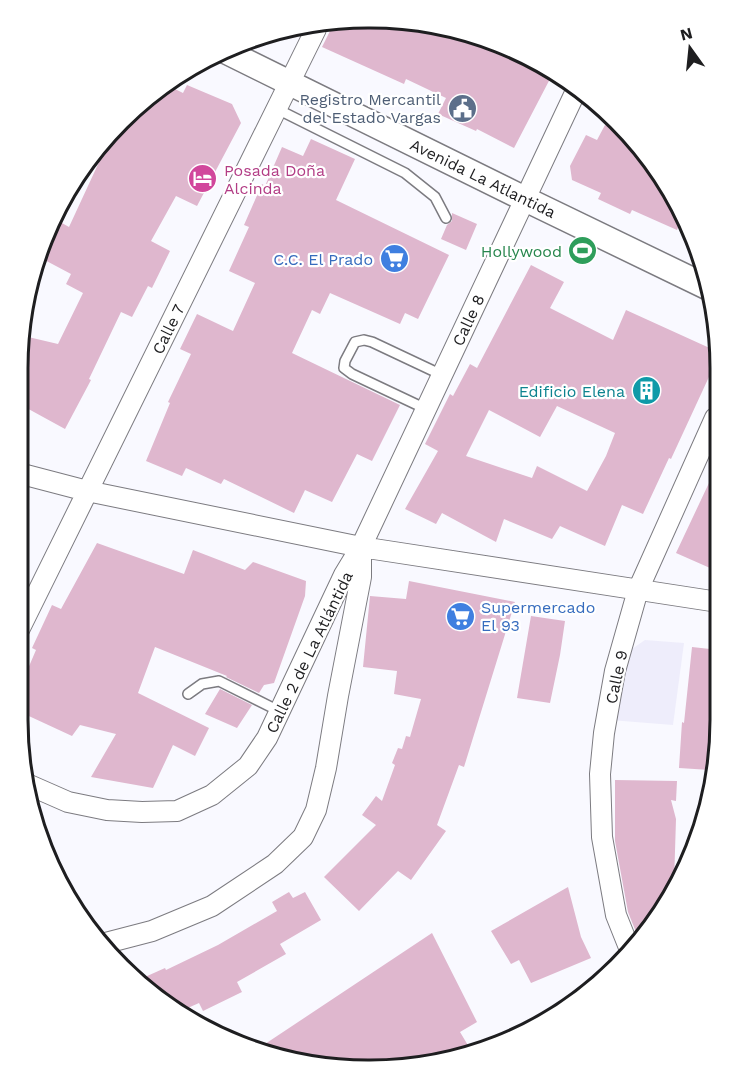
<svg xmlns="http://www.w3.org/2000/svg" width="738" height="1089" font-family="'Work Sans',sans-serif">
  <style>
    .built { fill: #eeedfb }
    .building { fill: #dfb7ce; fill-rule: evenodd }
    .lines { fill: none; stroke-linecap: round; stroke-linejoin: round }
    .service-casing { stroke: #7c7b80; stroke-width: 12 }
    .minor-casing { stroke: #7c7b80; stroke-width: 22 }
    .tertiary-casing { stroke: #7c7b80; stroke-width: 27 }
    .service { stroke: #fff; stroke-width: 9 }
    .minor { stroke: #fff; stroke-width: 20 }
    .tertiary { stroke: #fff; stroke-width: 24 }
    .labels { text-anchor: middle; stroke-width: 4.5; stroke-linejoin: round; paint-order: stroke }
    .service-label { font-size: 16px; fill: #4e5e75; stroke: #fff; text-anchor: end }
    .hotel-label { font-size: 16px; fill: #b23c85; stroke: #fff; text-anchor: start }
    .street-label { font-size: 16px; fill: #1e1e20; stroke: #fff }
    .leisure-label { font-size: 16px; fill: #27864d; stroke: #fff; text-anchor: end }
    .shop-label { font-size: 16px; fill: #366cbe; stroke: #fff; text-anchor: end }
    .culture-label { font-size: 16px; fill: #0d838f; stroke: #fff; text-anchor: end }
    .rim { fill: none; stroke: #1e1e20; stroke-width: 3 }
  </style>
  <rect width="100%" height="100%" fill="#f9f9ff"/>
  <!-- built -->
  <path class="built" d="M645,640L684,643L673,725L610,720L619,662L632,649Z"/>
  <!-- building -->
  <path class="building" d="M369,18L504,45L551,77L514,148L477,129L476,131L438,114L446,98L406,79L404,84L322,47L333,25Z
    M187,85L232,104L241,123L197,206L176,196L151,241L170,251L152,288L148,286L132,317L121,312L89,379L91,380L65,429L23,406L24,336L58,344L83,293L66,284L71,274L39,257L53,218L69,227L100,160L95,157L121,121L171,87L183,93Z
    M605,125L628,136L684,213L677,230L632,210L630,214L598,199L601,193L572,180L570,166L586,135L597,140Z
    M311,139L355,159L336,200L449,255L418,319L405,313L400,324L330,293L320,314L312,310L292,353L400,405L372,461L357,454L332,502L305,490L294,513L224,479L221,484L186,468L182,476L146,461L170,403L168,402L191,354L180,349L197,314L233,331L255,283L229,271L249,227L244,225L262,184L265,186L282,147L303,156Z
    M452,213L477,224L466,250L441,239L447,225L452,221Z
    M531,265L564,282L550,308L613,340L626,310L714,350V366L671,459L669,458L643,514L622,505L605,546L560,526L552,539L504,519L496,542L442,513L436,524L405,509L438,451L425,444L450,394L453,396L470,364L477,368ZM557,406L615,433L606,456L587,491L537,466L532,478L466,456L489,410L540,437Z
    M716,468L717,552L710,568L676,553Z
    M97,543L184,574L193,550L245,570L253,562L306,581L305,596L274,683L264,685L259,693L226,677L227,676L155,647L138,693L209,728L195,756L173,745L153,788L91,777L116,734L80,725L72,736L18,711V692L36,650L32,648L52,605L61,609Z
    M409,581L515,602L464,767L459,765L437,825L446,831L411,880L398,871L359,911L324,877L376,825L362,815L376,796L382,801L395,765L392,763L398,748L402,749L406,736L410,737L421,699L394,694L397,671L363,667L370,596L406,599Z
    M531,616L565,621L560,655L550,703L517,698Z
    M692,647L719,650L713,725H719L710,770L679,768L682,722L684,723Z
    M220,689L252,705L237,728L205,714Z
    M615,780L677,781L676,801L671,800L676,819L674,883L638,937L628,912L615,841Z
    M568,887L581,937L591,958L531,983L519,960L511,964L491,931Z
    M289,892L293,898L305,892L321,920L280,944L286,954L237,982L242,992L203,1011L199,1003L181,1011L136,981L165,968L166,970L218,945L277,911L272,902Z
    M432,933L477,1022L460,1032L472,1052L437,1064L324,1068L256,1050Z"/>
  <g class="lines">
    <defs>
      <path id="service" d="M277,109L405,173L435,197L446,218
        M426,409L352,374L344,368L345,361L355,342L364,340L372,342L442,375
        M188,694L202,684L219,681L281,712"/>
      <path id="minor" d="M22,474L87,491L361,547L718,602
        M19,630L316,29
        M27,784L68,802L107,810L142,812L177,811L212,795L248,766L267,738L344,575L361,547L575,93
        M102,944L152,931L212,906L275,864L303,837L316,810L326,768L338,696L361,577V547
        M630,950L616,915L602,837L600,774L604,733L615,671L638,590L715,418"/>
      <path id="tertiary" d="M225,51L525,199L709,288"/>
    </defs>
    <!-- service casing -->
    <use href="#service" class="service-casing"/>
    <!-- minor casing -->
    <use href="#minor" class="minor-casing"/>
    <!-- tertiary casing -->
    <use href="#tertiary" class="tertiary-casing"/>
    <!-- service -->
    <use href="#service" class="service"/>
    <!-- minor -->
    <use href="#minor" class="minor"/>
    <!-- tertiary -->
    <use href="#tertiary" class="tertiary"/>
  </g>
  <!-- icons -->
  <defs>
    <symbol id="civic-disc" viewBox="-11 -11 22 22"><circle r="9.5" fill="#5c6f8a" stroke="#fff"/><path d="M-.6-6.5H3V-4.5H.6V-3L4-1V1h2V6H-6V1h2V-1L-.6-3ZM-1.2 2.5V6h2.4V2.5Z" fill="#fff"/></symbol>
    <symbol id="hotel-disc" viewBox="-11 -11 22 22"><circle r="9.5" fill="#d1479c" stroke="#fff"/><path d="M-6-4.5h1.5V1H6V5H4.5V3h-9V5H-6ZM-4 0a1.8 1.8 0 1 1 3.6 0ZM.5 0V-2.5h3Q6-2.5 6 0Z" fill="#fff"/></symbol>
    <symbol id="stadium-disc" viewBox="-11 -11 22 22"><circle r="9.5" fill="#2e9e5b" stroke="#fff"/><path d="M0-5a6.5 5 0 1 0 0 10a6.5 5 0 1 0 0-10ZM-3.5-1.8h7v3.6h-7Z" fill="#fff"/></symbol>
    <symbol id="supermarket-disc" viewBox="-11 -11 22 22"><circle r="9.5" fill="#3f7fe0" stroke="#fff"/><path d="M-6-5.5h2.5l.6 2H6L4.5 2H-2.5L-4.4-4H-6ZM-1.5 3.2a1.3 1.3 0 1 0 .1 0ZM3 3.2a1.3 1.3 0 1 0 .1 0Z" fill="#fff"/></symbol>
    <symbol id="building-disc" viewBox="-11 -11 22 22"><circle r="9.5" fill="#0f9aa8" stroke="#fff"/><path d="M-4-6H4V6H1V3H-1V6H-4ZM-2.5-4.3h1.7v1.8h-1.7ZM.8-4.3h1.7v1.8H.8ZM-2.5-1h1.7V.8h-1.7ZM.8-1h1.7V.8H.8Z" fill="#fff"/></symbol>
  </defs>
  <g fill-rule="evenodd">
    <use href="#civic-disc" x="446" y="92" width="33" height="33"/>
    <use href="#hotel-disc" x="186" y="162" width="33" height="33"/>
    <use href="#stadium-disc" x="566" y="234" width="33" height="33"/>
    <use href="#supermarket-disc" x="378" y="242" width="33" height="33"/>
    <use href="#building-disc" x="630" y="374" width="33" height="33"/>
    <use href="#supermarket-disc" x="444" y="600" width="33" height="33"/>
  </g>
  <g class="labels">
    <!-- service labels -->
    <g class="service-label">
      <text x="441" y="105">Registro Mercantil<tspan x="441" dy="18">del Estado Vargas</tspan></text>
    </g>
    <!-- hotel labels -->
    <g class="hotel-label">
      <text x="224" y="176">Posada Doña<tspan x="224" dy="18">Alcinda</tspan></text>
    </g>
    <!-- street labels -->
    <g class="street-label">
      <text transform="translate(483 178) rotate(26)" y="6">Avenida La Atlantida</text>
      <text transform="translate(468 320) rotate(-65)" y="6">Calle 8</text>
      <text transform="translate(168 329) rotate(-64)" y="6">Calle 7</text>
      <text transform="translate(309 652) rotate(-64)" y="6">Calle 2 de La Atlántida</text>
      <text transform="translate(616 677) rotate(-78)" y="6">Calle 9</text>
    </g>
    <!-- leisure labels -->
    <g class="leisure-label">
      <text x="562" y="257">Hollywood</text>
    </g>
    <!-- shop labels -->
    <g class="shop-label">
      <text x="373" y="265">C.C. El Prado</text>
      <text x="481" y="613" text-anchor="start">Supermercado<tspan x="481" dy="18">El 93</tspan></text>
    </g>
    <!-- culture labels -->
    <g class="culture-label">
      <text x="625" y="397">Edificio Elena</text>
    </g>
  </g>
  <!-- crop -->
  <path d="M0 0H738V1089H0ZM368 28H370A340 340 0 0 1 710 368V720A340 340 0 0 1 370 1060H368A340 340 0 0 1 28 720V368A340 340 0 0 1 368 28Z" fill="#fff" fill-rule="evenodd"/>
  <path class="rim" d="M368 28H370A340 340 0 0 1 710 368V720A340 340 0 0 1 370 1060H368A340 340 0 0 1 28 720V368A340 340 0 0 1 368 28Z"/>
  <!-- north arrow -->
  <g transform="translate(690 48) rotate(345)" stroke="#ffffff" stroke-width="4.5" paint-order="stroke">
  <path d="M0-4.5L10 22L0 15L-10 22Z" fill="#1e1e20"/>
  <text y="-9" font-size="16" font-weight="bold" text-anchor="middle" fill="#1e1e20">N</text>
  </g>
</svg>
